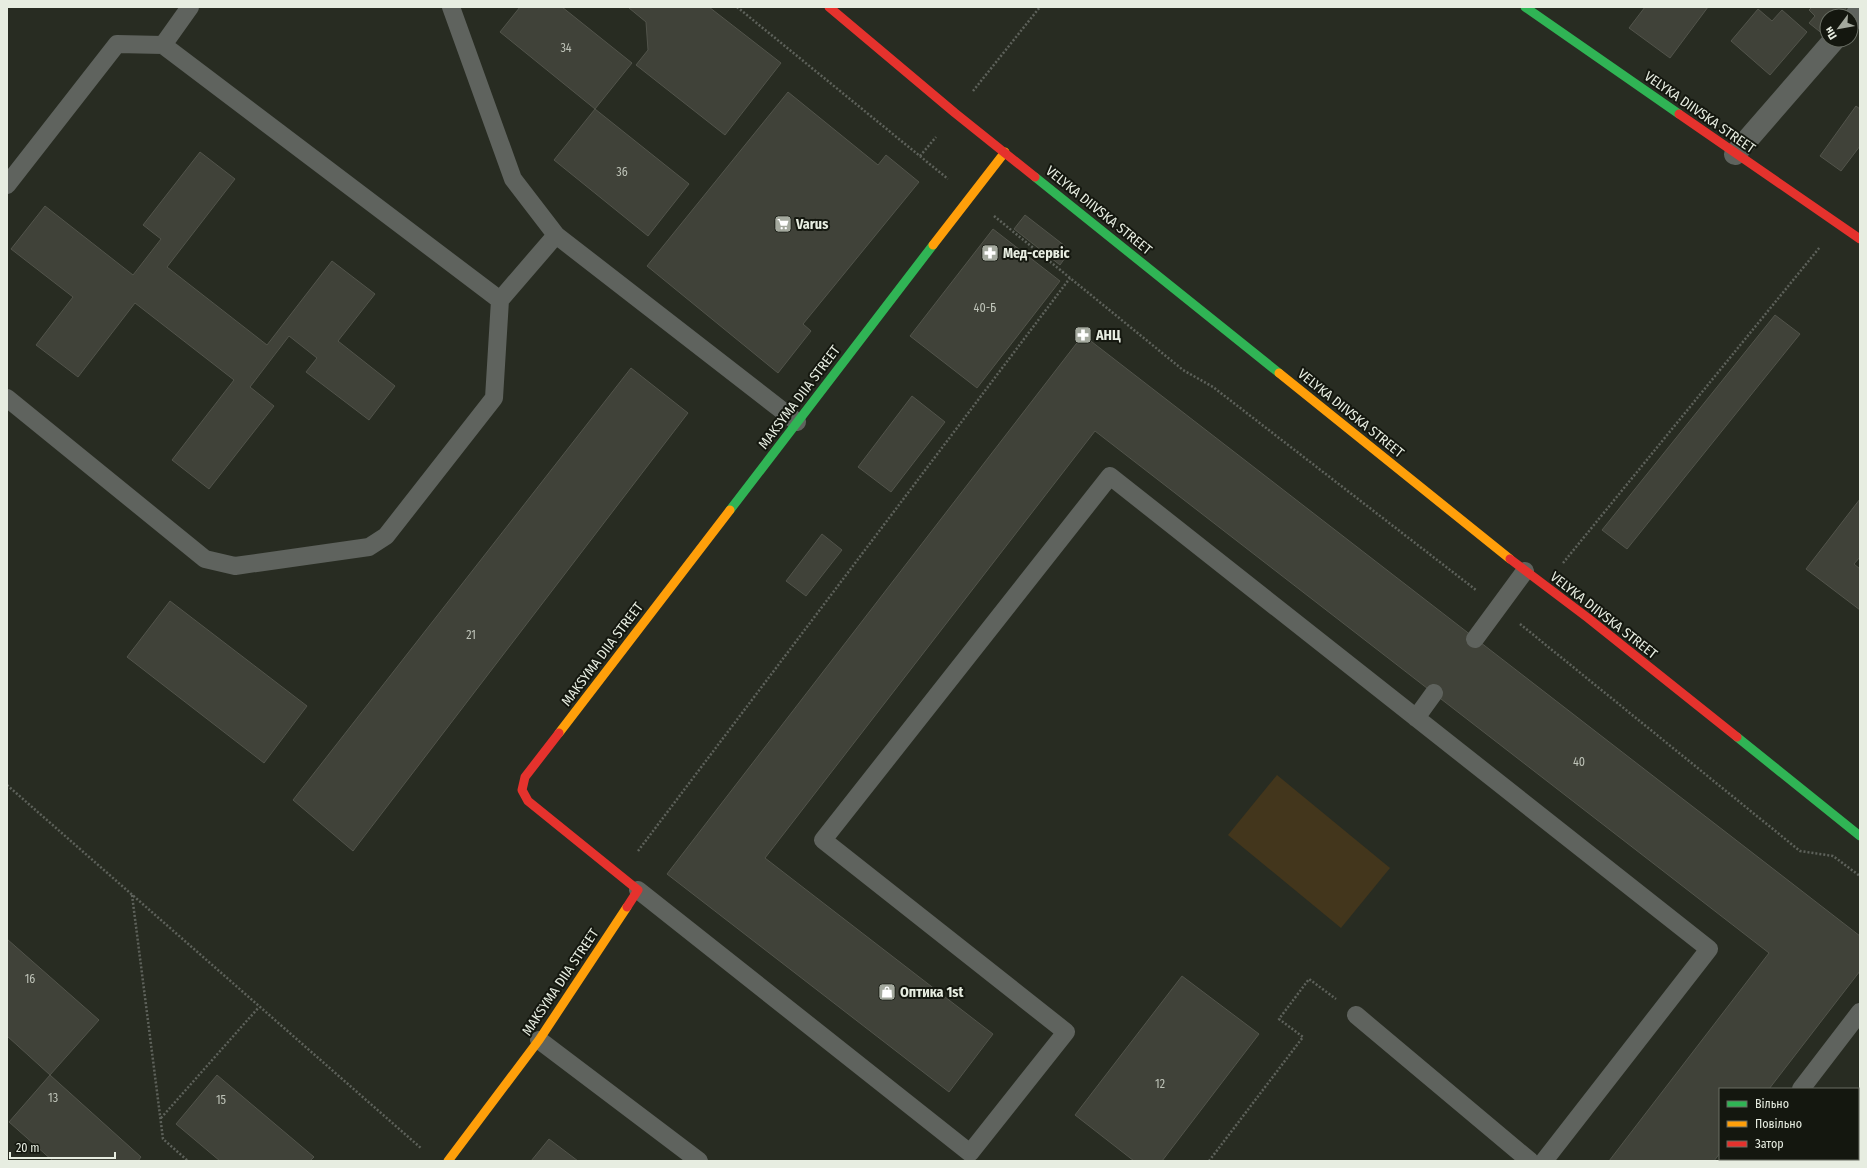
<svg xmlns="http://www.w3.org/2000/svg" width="1867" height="1168" font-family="'Fira Sans Condensed',sans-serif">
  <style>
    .pitch { fill: #43361c }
    .building { fill: #404239; stroke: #52544b }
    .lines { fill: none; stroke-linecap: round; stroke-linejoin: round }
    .path { stroke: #5e625b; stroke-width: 2.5; stroke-dasharray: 2 2; stroke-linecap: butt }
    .lane { stroke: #5f635e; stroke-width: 18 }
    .street { stroke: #5f635e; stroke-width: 22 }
    .fast { stroke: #30b455; stroke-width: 9 }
    .slow { stroke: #ff9f0a; stroke-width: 9 }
    .jam { stroke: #e5322d; stroke-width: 9 }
    .labels { text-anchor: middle; stroke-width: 4; stroke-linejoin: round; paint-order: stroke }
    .number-label { font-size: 12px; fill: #bdc2b7 }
    .street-label { font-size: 14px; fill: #e7ede1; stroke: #14170f }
    .poi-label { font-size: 14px; font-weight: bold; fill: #e7ede1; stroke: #14170f; text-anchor: start }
  </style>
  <rect width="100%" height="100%" fill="#282c22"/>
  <!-- pitch -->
  <path class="pitch" d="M1277,775L1390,868L1341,928L1228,835Z"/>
  <!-- building -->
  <path class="building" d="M520,7H562L632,63L595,109L500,32Z
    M630,7H709L781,63L725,135L636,65L648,50L646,22L629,8Z
    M1645,7H1708L1670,58L1629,28Z
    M1812,7H1847L1840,16H1827V31L1824,35L1809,23L1815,16L1809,10Z
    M1758,9L1772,21L1782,10L1807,32L1770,75L1731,41Z
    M788,92L878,165L886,155L919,182L803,324L811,331L778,373L647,266Z
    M1856,106L1860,109V146L1841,171L1820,156Z
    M595,109L689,184L648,236L554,160Z
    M200,152L235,179L167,267L267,345L332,261L375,294L338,341L395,386L369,420L306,372L317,358L289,336L250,387L274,406L209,489L172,460L234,380L135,303L78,377L36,345L73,297L11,249L45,206L133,275L161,239L143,225Z
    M1025,215L1065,246L1059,254L1065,258L1060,265L1014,229Z
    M993,229L1060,281L977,388L910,336Z
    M1775,315L1800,334L1627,549L1602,530Z
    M1083,335L1860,936V971L1769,1089H1720V1153L1714,1161H1609L1769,953L1095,431L765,858L993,1034L949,1092L667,874Z
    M631,368L688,413L353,851L293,800Z
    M912,396L945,422L891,492L858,467Z
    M1860,499V557L1854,564L1860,569V610L1806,569Z
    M822,534L842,550L806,596L786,581Z
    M170,601L307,706L264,763L127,657Z
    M7,939L99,1020L50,1075L7,1036Z
    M1182,976L1259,1034L1162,1161H1134L1075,1115Z
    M50,1075L141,1157L138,1161H53L9,1122Z
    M217,1075L314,1157L310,1161H220L176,1124Z
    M549,1139L578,1161H531Z"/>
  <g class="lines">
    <!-- path -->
    <path class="path" d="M737,7L948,179
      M973,91L1040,7
      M920,156L936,137
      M994,216L1183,370L1213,387L1476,590
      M1563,563L1820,247
      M1520,624L1800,851L1833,856L1860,876
      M7,785L422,1149
      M638,851L1070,278
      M132,895L163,1139L188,1161
      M161,1118L259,1007
      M1209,1161L1303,1037L1279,1019L1309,979L1336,999"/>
    <!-- lane -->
    <path class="lane" d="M451,7L513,179L556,235L797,422
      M163,45L190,7
      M7,185L117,44L163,45L500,300L494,398L386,536L369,547L235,566L205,559L7,398
      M500,300L556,235
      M1475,639L1525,571
      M1416,718L1434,693
      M638,890L970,1153L1066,1032L823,840L1110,476L1709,949L1544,1161
      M1356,1015L1530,1161
      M539,1040L699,1161
      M1801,1089L1860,1012
      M1746,1161L1747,1159"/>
    <!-- street -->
    <path class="street" d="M1851,21L1860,11
      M1735,154L1834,40"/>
    <!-- fast -->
    <path class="fast" d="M1525,7L1679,114
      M1035,177L1279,373
      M730,510L933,245
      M1737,737L1860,836"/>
    <!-- slow -->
    <path class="slow" d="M933,245L1005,152
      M1279,373L1510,559
      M559,733L730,510
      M448,1161L539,1040L627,907"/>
    <!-- jam -->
    <path class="jam" d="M829,7L955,113L1035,177
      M1679,114L1860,239
      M1510,559L1588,618L1737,737
      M559,733L525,777L522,790L528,801L638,890L627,907"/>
  </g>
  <!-- icons -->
  <defs>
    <symbol id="supermarket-square" viewBox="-11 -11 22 22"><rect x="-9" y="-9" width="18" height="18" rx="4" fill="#a4a99e" stroke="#14170f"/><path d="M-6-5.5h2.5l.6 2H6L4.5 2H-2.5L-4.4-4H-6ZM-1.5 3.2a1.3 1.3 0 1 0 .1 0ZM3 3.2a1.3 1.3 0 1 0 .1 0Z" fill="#fff"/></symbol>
    <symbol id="pharmacy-square" viewBox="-11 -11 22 22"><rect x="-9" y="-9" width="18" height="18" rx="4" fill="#a4a99e" stroke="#14170f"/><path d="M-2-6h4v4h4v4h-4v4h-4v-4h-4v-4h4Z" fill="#fff"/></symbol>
    <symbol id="shop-square" viewBox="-11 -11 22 22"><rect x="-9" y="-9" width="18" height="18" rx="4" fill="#a4a99e" stroke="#14170f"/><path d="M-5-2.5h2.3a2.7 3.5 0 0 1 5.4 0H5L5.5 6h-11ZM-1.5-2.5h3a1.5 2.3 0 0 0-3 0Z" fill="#fff"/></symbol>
  </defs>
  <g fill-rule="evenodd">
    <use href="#supermarket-square" x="773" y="214" width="20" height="20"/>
    <use href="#pharmacy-square" x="980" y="243" width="20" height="20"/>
    <use href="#pharmacy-square" x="1073" y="325" width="20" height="20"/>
    <use href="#shop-square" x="877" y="982" width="20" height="20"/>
  </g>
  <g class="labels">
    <!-- number labels -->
    <g class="number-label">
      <text x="566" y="52">34</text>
      <text x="622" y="176">36</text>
      <text x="985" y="312">40-Б</text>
      <text x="471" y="639">21</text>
      <text x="1579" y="766">40</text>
      <text x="30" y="983">16</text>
      <text x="1160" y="1088">12</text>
      <text x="53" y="1102">13</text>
      <text x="221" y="1104">15</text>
    </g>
    <!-- street labels -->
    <g class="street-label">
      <text transform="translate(1700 112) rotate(35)" y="5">VELYKA DIIVSKA STREET</text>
      <text transform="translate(1099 210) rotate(39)" y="5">VELYKA DIIVSKA STREET</text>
      <text transform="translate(799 397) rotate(-53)" y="5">MAKSYMA DIIA STREET</text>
      <text transform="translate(1351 413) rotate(39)" y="5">VELYKA DIIVSKA STREET</text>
      <text transform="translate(1604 615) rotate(38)" y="5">VELYKA DIIVSKA STREET</text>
      <text transform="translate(602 654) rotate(-53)" y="5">MAKSYMA DIIA STREET</text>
      <text transform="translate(560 982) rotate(-56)" y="5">MAKSYMA DIIA STREET</text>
    </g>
    <!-- poi labels -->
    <g class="poi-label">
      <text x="796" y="229">Varus</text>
      <text x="1003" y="258">Мед-сервіс</text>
      <text x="1096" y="340">АНЦ</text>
      <text x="900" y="997">Оптика 1st</text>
    </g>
  </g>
  <!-- border -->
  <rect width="1867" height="1168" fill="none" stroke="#e7ede1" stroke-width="16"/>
  <!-- legend -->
  <rect x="1719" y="1088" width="140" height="72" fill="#14170f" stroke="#686d63"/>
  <rect x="1727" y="1101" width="20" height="6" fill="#30b455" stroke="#686d63"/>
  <text x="1755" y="1108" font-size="12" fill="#e7ede1">Вільно</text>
  <rect x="1727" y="1121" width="20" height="6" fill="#ff9f0a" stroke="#686d63"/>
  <text x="1755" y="1128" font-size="12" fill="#e7ede1">Повільно</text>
  <rect x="1727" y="1141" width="20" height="6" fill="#e5322d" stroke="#686d63"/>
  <text x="1755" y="1148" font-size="12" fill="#e7ede1">Затор</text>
  <!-- north arrow -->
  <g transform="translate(1839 28) rotate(238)"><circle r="19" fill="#14170f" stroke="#686d63"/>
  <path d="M0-3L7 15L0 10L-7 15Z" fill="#a4a99e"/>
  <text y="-6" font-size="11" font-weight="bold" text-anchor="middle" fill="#e7ede1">Пн</text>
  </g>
  <!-- scale -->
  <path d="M10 1152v6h105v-6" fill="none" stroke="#e7ede1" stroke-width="2"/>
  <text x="16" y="1152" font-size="12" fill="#e7ede1" stroke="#14170f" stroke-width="3" paint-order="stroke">20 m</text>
</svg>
